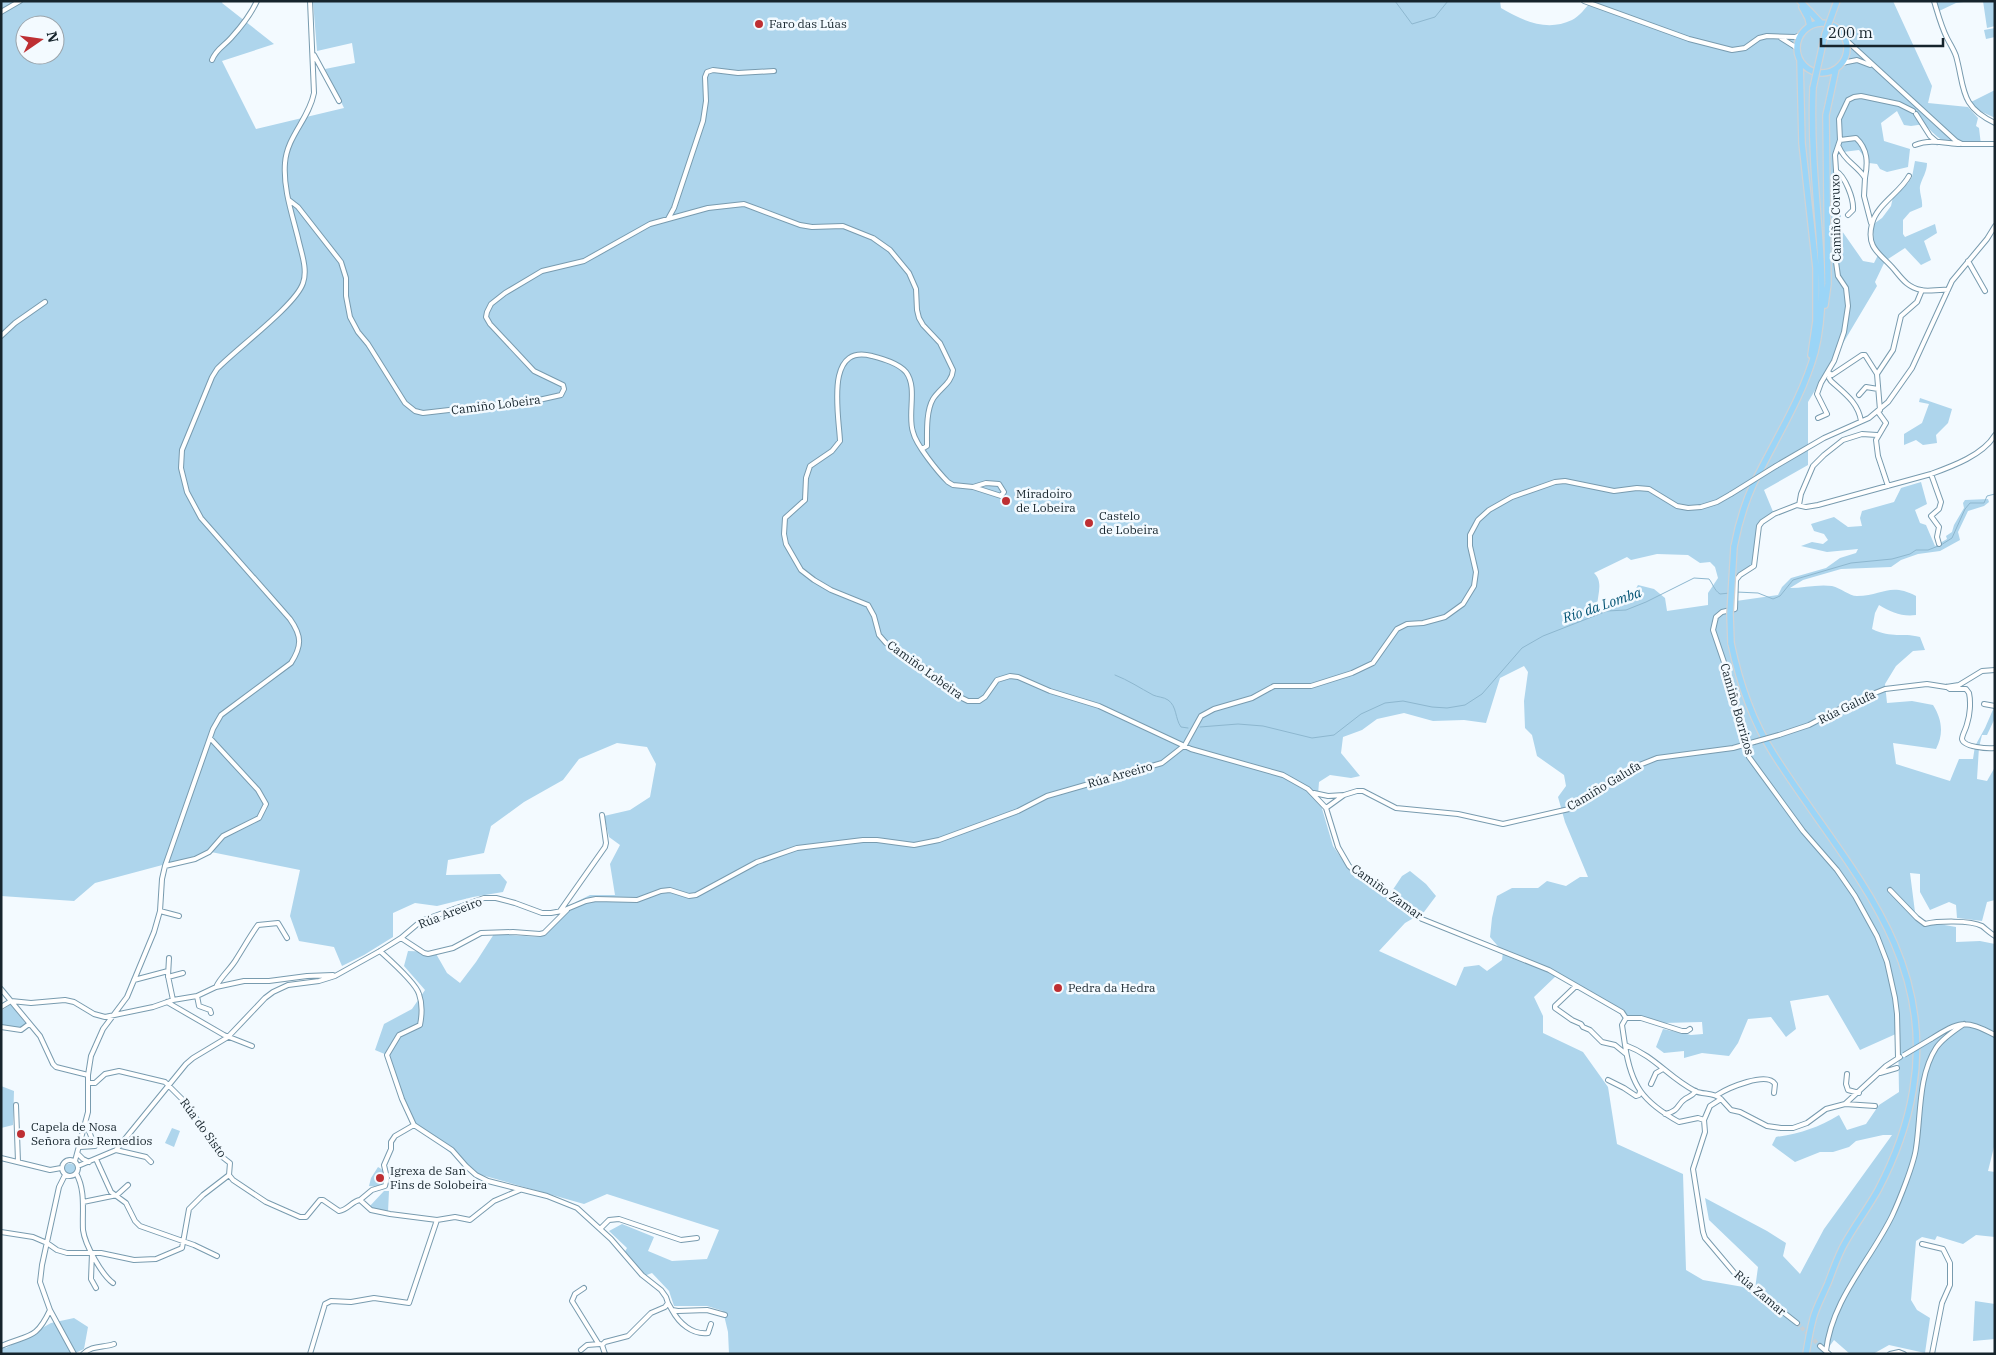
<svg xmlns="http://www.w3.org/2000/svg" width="1996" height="1355" font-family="'IBM Plex Serif',serif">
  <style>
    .green { fill: #aed5ec; fill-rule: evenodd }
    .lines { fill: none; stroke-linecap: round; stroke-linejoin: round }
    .stream { stroke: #8db7cf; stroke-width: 1 }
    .minor-tunnel { stroke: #c7cfd5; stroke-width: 4; stroke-dasharray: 4 2; stroke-linecap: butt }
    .minor-casing { stroke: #789baf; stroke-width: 6 }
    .highway-casing { stroke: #d0d3d5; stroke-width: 8 }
    .minor { stroke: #fff; stroke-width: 4 }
    .highway { stroke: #9bd5f7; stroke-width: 5.5 }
    .minor-bridge-casing { stroke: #789baf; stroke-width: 6; stroke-linecap: butt }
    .highway-bridge-casing { stroke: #d0d3d5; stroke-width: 8; stroke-linecap: butt }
    .minor-bridge { stroke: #fff; stroke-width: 4 }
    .highway-bridge { stroke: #9bd5f7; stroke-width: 5.5 }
    .poi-dot { fill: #be2f33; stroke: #f3faff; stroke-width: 2 }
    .labels { text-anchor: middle; stroke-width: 5; stroke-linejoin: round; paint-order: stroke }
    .poi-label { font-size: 12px; fill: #16242c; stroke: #f3faff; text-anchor: start }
    .street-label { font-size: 12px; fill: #16242c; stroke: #f3faff }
    .water-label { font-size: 14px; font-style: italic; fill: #025374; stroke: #f3faff }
  </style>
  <rect width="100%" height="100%" fill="#f3faff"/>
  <!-- green -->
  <path class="green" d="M1,1H223L222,3L274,44L222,61L256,129L344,108L325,69L355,63L352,43L317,51L313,1H1500L1501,8C1523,21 1547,32 1572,20C1579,17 1586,7 1592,1H1893L1932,86L1928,103L1968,107L1978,118L1976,126L1979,128L1981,145C1953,146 1944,147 1925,124L1911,126L1904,125L1897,111L1881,123L1884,141L1910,149L1908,167L1887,172L1880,169L1877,164L1869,163L1859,150L1843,152L1836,156L1842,231L1863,261L1874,263L1878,255L1874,242L1873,229L1875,223L1882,218L1891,206L1893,197L1908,183L1912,177L1915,161L1927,163C1927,172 1922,178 1920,186C1919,193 1923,200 1922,207L1910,212L1903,220V234L1905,237L1935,224L1937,233L1924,241L1931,260L1921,265L1905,248L1885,261L1875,282L1877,286L1808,402V465L1764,490L1774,514L1759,526L1754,566C1734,578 1737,578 1736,601L1778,595L1782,587L1791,578L1826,568L1840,558L1856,553L1858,549L1827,552L1801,546L1812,542L1823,544L1828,540L1824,534L1814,531L1811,524L1834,517L1848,527L1862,526L1860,518L1862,511L1894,502L1901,488L1921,482L1927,504L1915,510L1920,523L1926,525L1935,546L1947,539L1946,536L1952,532L1954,525L1964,508L1963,503L1965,500L1988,499L1989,502L1984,506L1968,511L1958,532L1960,540L1940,551L1918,554L1901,560L1891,567L1841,569L1803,580L1790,588C1803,588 1818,584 1832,586C1841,588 1849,596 1857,596C1883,596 1889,582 1916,596V615C1902,617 1891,612 1879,605L1875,613L1872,629C1893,639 1901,632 1920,637L1925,650L1913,651L1896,666L1885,684L1887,703L1912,701L1933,705C1942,719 1944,734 1936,749L1893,743L1896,764L1950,781L1959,759H1973L1975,746L1985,728L1995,705V718L1987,735H1982L1979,747L1977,779L1987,781L1995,767V900L1987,902L1982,921L1957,918L1956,905L1949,902L1930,910L1920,892V874L1910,873L1916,920L1956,927V942L1980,941L1995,944V1143L1988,1171L1995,1172V1237L1976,1235L1963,1244L1937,1236L1935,1240L1922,1237L1916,1241L1911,1300L1917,1310L1930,1318L1925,1353L1889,1345L1873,1354H1850L1834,1340L1824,1354H729L728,1332L723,1311L707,1306H674L669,1291L652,1273L644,1276L623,1255L627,1248L609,1231L622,1224L654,1237L648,1251L672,1261L707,1259L719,1230L607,1194L584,1204L478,1174L414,1125L387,1055L375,1050L384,1024L412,1009L425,990L404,966L408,951L435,952L447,973L460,983L476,962L494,934L540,937L576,902L590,895H615L610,864L620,845L609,837L604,816L630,810L650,797L656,764L647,747L617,743L579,759L563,780L524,802L491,826L484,853L448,860L446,875L500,874L507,882L503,892L473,897L437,906L415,903L393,913V937L364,955L342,966L334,947L299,941L290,916L300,870L211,852L95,883L74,901L1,896ZM25,25H55V55H25ZM1657,554L1688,555L1700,563L1710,562L1715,567L1718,578L1708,593V605L1667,611L1665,598L1654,589L1638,585L1630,599L1597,608C1597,596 1604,582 1594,573L1627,557L1631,560ZM1524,666L1528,672L1524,701L1525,728L1532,735L1537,756L1564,775L1566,786L1558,797L1565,822L1588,877H1580L1566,886L1547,881L1538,888H1512L1497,896L1492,918L1490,937L1503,952L1502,960L1487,971L1479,965L1464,967L1456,986L1379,951L1405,923L1424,912L1436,896L1426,884L1410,871L1402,876L1392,891L1355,878L1333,846L1318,795L1319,782L1330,775L1351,778L1360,776L1341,753L1343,737L1362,730L1377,719L1404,713L1433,721L1464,720L1486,723L1500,678ZM1557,975L1591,994L1626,1018L1637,1015L1663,1023L1702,1022L1703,1034L1691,1035L1663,1029L1656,1047L1664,1053L1684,1051V1058L1702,1053L1729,1056L1738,1043L1748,1019L1771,1017L1786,1037L1796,1029L1790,1001L1828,995L1860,1050L1898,1033L1899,1092L1879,1105L1866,1124L1847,1130L1839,1115C1817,1128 1802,1133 1776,1137L1772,1145L1795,1162L1820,1152H1833L1849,1147L1856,1141L1883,1135H1892L1824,1229L1800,1274L1783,1256L1786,1243L1767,1231L1705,1198L1709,1220L1758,1267L1755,1289L1703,1280L1686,1270L1683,1174L1617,1144L1608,1087L1583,1052L1543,1033V1016L1534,997Z
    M1934,1H1971L1956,3L1937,12Z
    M1983,1H1995V26L1987,28Z
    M1995,28V37L1986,39L1984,30Z
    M1995,90V118L1978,110L1971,102Z
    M1920,398L1952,409L1948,423L1936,435L1937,443L1923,445L1916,440L1904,445V434L1922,423L1929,404L1919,402Z
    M11,1004L26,1024L20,1028L1,1026V1011Z
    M1,1086L14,1091L13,1125L1,1128Z
    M172,1128L180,1131L174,1147L165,1143Z
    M64.5 1169a5.5 5.5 0 1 1 11 0a5.5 5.5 0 1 1-11 0Z
    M378,1167C385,1170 386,1177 384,1184L378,1187L369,1186L371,1178Z
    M384,1191H389L388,1212L369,1207Z
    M1975,1301L1995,1304V1339L1973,1341Z
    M74,1318L88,1327L84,1349L73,1354H1V1345L6,1348L51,1323Z"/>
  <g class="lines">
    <!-- stream -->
    <path class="stream" d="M1395,1L1412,24L1435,17L1448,1
      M1736,592L1758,593L1773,599L1780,596L1793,580L1851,563L1892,559L1910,554L1916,550H1928L1941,545L1952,538L1965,509L1970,503H1984L1987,496L1995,494
      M1115,675C1128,680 1140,688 1153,695C1157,697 1164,697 1168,700C1177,706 1175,719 1181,727L1188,728
      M1200,727L1238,724L1263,726L1312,738L1334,735L1361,714L1385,703L1403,701L1432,707L1447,708L1465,705L1482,694L1522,648L1543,636L1607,611L1626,610L1646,602L1694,578L1709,579C1713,584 1714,590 1720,594L1730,593"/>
    <!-- minor-tunnel -->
    <path class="minor-tunnel" d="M1797,1323L1820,1346"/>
    <defs>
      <path id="minor" d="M1584,1L1689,39L1732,50L1745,48L1759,38L1767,36L1795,37L1801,35
        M1934,1C1938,14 1941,26 1947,38C1950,44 1954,50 1956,56C1965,88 1959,106 1995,123
        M1,12L20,1
        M1781,38L1797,48
        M1846,40L1956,141L1962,144H1995
        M314,55L339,101
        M212,60C216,49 224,46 231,38C240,28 251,14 257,1
        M1842,63L1857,60L1870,65
        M1916,114L1930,136L1937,142
        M1840,140L1856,138C1868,149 1868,163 1865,178
        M1915,145C1930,139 1944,143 1960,144
        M1839,147C1845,162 1857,165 1865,178L1864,196L1871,223
        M1836,171C1845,176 1854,199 1853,210L1848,215
        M1909,176C1901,192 1876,205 1872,224C1866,247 1879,253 1892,267C1901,277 1906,287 1921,290C1929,292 1939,289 1948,290
        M289,200L298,207L341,262L346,278V296L350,317L358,332L368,344L405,403L415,411L423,413L510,403L530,402L561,395L564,389L563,385L534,371L490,324L486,317L487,312L491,304L505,293L542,271L584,261L650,224L708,208L744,204L800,225L812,227L843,226L873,238L890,250L909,273L916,289L917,310L919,318L923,325L940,343L953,370C952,383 940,388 933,399C926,411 927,432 927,446L922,449
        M668,219L674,208L703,121L706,101L705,77L707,72L713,70L738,73L774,71
        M1968,261L1985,291
        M1,336L15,323L45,302
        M1828,372L1832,375L1862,355H1865L1877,374L1880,410
        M1877,374L1893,350L1901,316L1917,302L1922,290
        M1830,375L1829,378L1831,381C1844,393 1858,402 1861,421
        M1859,395L1866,387L1878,389
        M1878,412L1886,423L1876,440L1878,456L1888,486
        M1818,418L1827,414L1817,394L1821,383L1834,361L1844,332L1848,306L1846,288L1838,276L1835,255L1838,200L1835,155L1840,140L1839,119L1848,100L1854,97L1861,96L1899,104L1913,111
        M1776,466L1824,438L1869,418L1888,402L1912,368L1952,281L1987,239L1995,226
        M1931,474L1941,502L1939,509L1931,516L1939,527L1937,537L1939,544
        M973,487L986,483L999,484L1004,492L1001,496L973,487L953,485L948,482C938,472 916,445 913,432C907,414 918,388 906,372C898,363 883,359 872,356C824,343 839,416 840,441L832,451L810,466L806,478L805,500L785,518L784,534L786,544L801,570L814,580L831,590L868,605L874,616L879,635L886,643L925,668L960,697L968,701H979L985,697L997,680L1010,676L1018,677L1050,691L1099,706L1191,749L1283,775L1308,789L1326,808L1338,847L1349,866L1359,875L1422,919L1549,970L1622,1012L1626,1018L1622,1025L1625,1045C1655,1056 1668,1077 1695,1091C1703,1095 1714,1092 1721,1099
        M1799,505L1801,494L1813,466L1824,455L1843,440L1862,434L1877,435
        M1947,687L1950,689H1966L1969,693C1971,702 1970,715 1967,724C1966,729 1962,735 1962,739C1963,747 1988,749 1995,748
        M1984,704L1995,706
        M1779,735L1809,725L1855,701L1885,689L1927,684L1946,687L1959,685L1982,671L1995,670
        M1314,793L1328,796L1344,795
        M1326,808L1344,795L1357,791H1363L1396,808L1458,814L1503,824L1569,809L1632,768L1657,758L1733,748L1754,742
        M165,866L195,859L209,852L223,836L259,818L266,804L258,790L210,738
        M1890,890L1917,918L1925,924C1938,921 1970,920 1982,926C1986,929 1990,933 1995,936
        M160,911L179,916
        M560,911L605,847L606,843L602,815
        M401,938L424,953L428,954L453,948L481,933L513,932L540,934L544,933L567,910
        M380,951C390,960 416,983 419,994C423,1005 422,1015 420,1025L399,1035L387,1055L402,1099L414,1125
        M169,958L168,976L173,1000
        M168,977L183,973
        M134,980L168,971
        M1576,986L1555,1006V1008L1572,1020L1581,1024L1583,1027L1590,1030L1602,1042L1615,1045L1626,1054
        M216,987C221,976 231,969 237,958C244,947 250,936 258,925L278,923L287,938
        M1,989L40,1036L53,1064L56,1067L88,1075
        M197,996L199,1006L210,1010L211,1013
        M167,1002L224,1035L252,1046
        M1,1007L11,1001L31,1003L65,1000L74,1002L94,1014L105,1017L153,1007L173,1000L197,996L216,987L244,981H269L307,976L333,975
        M1626,1018H1641L1682,1031H1687L1690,1029
        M1,1027L21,1030L29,1024
        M1931,1039C1960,1021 1964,1019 1995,1035
        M1625,1045C1631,1086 1643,1102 1679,1122L1698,1118L1704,1120
        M1898,1058L1897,1014L1895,998L1887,962L1877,936L1855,896L1837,870L1803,831L1749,757L1727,671L1713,630L1716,617L1722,612L1735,609L1736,580L1740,575L1754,566L1759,526L1762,522L1774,514L1797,505L1806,507L1818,505L1931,474C1953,466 1983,455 1995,435
        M1880,1073L1897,1068
        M1847,1074L1846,1084L1848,1090L1859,1093
        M1608,1080L1624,1088L1636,1096L1639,1095L1640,1091
        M1651,1084L1656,1073L1663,1069
        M1717,1095C1728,1088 1767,1071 1775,1084L1774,1093
        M1845,1104L1875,1106
        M16,1105L18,1162
        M1665,1114C1680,1111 1677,1104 1685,1099C1690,1096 1692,1096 1696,1091
        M80,1147L95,1146L96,1143L92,1139L87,1126
        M116,1150L146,1157L151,1162
        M78,1154L83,1159L89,1162
        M1,1158L50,1170L61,1168
        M96,1159L111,1192L126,1203L135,1221L140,1226L194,1245L217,1256
        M62 1168a8 8 0 1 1 16 0a8 8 0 1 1-16 0Z
        M75,1161L88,1112V1075L91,1056L103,1029L127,997L154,932L160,911L162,879L165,866L213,729L221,715L291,663C302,646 302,636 290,619L201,518L187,492L181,468L182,450L212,377L217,369C236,349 296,305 303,283C308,269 301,252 298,238C292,214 283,188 285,163C287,136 309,119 314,93L310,1
        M78,1166L116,1150L186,1064L193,1058L228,1037L265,998L273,992L288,985L319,981L335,976L380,951L401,938L421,921L484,898H496L515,903L542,913H551L562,911L586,901L596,899L637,900L661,891L670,890L689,896L696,895L757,862L797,848L863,840H877L914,845L939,840L1018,811L1047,796L1162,763L1185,745L1201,716L1214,709L1252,698L1274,686H1311L1352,673L1373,663L1397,629L1407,624L1423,623L1445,617L1463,604L1474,586L1476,572L1470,546V535L1478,520L1489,510L1512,497L1555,482L1565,481L1614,491L1637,488L1649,489L1677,506L1688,508L1701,507L1717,502L1731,494
        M76,1173C86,1191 82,1211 83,1230C85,1245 102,1275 113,1283
        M65,1175L59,1187L42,1265L40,1282L50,1310L74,1354
        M229,1175L233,1180L266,1202L300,1217H306L320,1200H323L339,1211C348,1210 352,1201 360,1200L371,1210L390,1214L437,1220L455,1217L470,1220L494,1201L520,1190
        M360,1200L372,1190L385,1186L387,1178L384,1165L391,1149V1142L395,1136L414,1125L452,1150L466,1166L476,1175L488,1181L547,1196L577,1208L611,1239L642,1275L661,1290L666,1297L668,1303L665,1307L651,1313L628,1336L605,1342L602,1345L605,1354
        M83,1202L117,1195L128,1185
        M600,1229L609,1220L619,1219L681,1240L697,1238
        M1,1232L33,1237L47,1243L57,1250L67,1253H101L134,1260L156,1259L182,1248L189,1209L203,1195L229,1175L230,1163L221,1156L186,1103L165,1082L119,1071L105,1074L95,1083H88
        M1922,1244L1943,1249L1950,1263V1285L1942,1303L1932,1354
        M92,1253L91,1279L96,1288
        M584,1288L575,1294L572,1301L598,1343
        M668,1303L672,1310L678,1311L707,1310L725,1315
        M672,1310C679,1323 692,1335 708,1333L711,1324
        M1797,1323L1737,1276L1705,1238L1703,1232L1693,1169L1705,1132L1704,1120L1710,1106L1721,1099L1731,1110L1740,1112L1767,1126L1781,1128H1793L1807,1123L1826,1109L1845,1104L1886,1066L1900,1057
        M1,1346C29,1334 36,1340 50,1310
        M1820,1346L1829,1354
        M581,1350L587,1345L600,1344
        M1826,1351C1832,1299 1870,1261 1892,1216C1899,1201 1914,1164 1916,1148C1921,1116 1918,1076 1936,1048C1942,1039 1955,1030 1964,1024
        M83,1354C92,1345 103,1348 114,1344
        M310,1354L325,1304L331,1301L351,1302L374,1298L409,1303L437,1220
        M1890,1354L1899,1352L1904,1354"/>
      <path id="highway" d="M1800,1L1821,23
        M1802,7L1808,18L1810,26
        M1797 48a25 25 0 1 1 50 0a25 25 0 1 1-50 0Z
        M1800,60L1802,143L1816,268V321L1811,355
        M1825,305L1828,284L1826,115L1836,69
        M1734,547C1738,526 1744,505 1753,485C1774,441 1802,399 1815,352C1825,312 1822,271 1819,231C1815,183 1811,136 1813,88
        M1731,643C1739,681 1752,720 1773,753C1841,861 1937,950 1913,1090C1907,1126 1895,1158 1878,1190C1868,1208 1855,1225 1845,1243C1838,1255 1833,1270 1828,1283C1823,1295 1816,1307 1813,1319C1810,1330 1808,1342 1806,1354"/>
    </defs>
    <!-- minor casing -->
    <use href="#minor" class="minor-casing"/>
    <!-- highway casing -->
    <use href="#highway" class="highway-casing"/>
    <!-- minor -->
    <use href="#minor" class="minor"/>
    <!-- highway -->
    <use href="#highway" class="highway"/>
    <defs>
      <path id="minor-bridge" d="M1731,494L1776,466
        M1754,742L1779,735
        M1904,1055L1931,1039"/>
      <path id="highway-bridge" d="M1813,88L1825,34L1837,1
        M1731,643L1730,614L1734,547"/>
    </defs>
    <!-- minor-bridge casing -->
    <use href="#minor-bridge" class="minor-bridge-casing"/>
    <!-- highway-bridge casing -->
    <use href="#highway-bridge" class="highway-bridge-casing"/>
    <!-- minor-bridge -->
    <use href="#minor-bridge" class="minor-bridge"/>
    <!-- highway-bridge -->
    <use href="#highway-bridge" class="highway-bridge"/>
  </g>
  <!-- markers -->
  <g class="poi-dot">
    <circle cx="759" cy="24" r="5"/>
    <circle cx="1006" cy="501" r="5"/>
    <circle cx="1089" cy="523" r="5"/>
    <circle cx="1058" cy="988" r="5"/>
    <circle cx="21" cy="1134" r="5"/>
    <circle cx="380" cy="1178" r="5"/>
  </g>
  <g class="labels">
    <!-- poi labels -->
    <g class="poi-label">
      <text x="769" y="28">Faro das Lúas</text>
      <text x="1016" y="498">Miradoiro<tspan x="1016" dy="14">de Lobeira</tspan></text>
      <text x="1099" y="520">Castelo<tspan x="1099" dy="14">de Lobeira</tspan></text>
      <text x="1068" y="992">Pedra da Hedra</text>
      <text x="31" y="1131">Capela de Nosa<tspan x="31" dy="14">Señora dos Remedios</tspan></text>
      <text x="390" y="1175">Igrexa de San<tspan x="390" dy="14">Fins de Solobeira</tspan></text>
    </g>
    <!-- street labels -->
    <g class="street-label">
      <text transform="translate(1836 218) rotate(-91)" y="4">Camiño Coruxo</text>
      <text transform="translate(496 405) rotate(-7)" y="4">Camiño Lobeira</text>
      <text transform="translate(925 670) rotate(36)" y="4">Camiño Lobeira</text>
      <text transform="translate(1847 707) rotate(-26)" y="4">Rúa Galufa</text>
      <text transform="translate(1737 709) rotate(74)" y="4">Camiño Borrizos</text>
      <text transform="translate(1120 775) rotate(-16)" y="4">Rúa Areeiro</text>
      <text transform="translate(1604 786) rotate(-31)" y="4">Camiño Galufa</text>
      <text transform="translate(1387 892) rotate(36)" y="4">Camiño Zamar</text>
      <text transform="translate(450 913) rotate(-21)" y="4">Rúa Areeiro</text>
      <text transform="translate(203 1128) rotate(54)" y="4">Rúa do Sisto</text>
      <text transform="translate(1760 1293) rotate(40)" y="4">Rúa Zamar</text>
    </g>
    <!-- water labels -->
    <g class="water-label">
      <text transform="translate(1602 605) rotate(-19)" y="5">Río da Lomba</text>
    </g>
  </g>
  <!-- border -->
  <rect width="1996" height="1355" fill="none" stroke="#16242c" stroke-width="5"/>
  <!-- north arrow -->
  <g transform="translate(40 40) rotate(77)"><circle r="24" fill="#f3faff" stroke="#9ba4ab"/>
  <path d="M0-4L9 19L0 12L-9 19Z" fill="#be2f33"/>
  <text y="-8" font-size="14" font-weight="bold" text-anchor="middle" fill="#16242c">N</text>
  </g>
  <!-- scale -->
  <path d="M1821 38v8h122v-8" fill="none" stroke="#16242c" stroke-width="2.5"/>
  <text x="1828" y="38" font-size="15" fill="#16242c" stroke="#f3faff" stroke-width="4" paint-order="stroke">200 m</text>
</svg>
